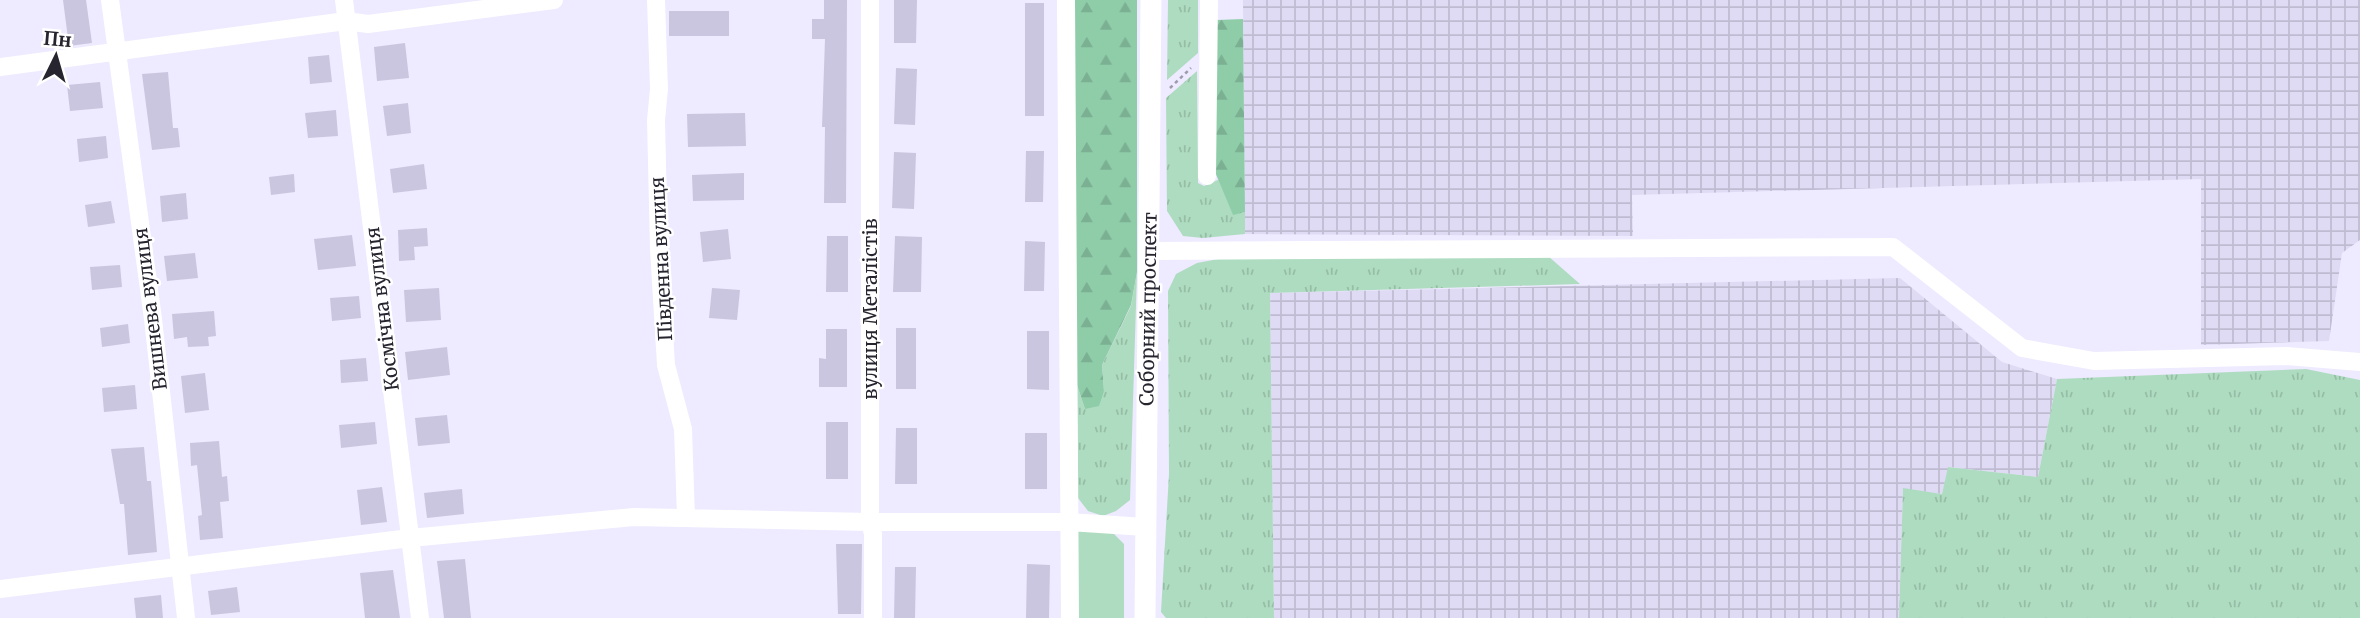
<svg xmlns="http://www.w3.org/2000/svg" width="2360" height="618" font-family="Merriweather,serif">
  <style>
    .industrial { fill: url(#industrial-grid) }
    .grass { fill: url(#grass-tufts) }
    .forest { fill: url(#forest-firs) }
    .garden { fill: #aedcc0 }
    .building { fill: #cac6df }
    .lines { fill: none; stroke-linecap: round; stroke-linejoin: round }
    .path { stroke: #9e9bac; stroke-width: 2.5; stroke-dasharray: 3.5 3.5; stroke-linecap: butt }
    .minor { stroke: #fff; stroke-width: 18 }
    .major { stroke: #fff; stroke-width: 21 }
    .labels { text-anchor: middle; stroke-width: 5; stroke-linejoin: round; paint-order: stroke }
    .street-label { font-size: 19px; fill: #26242e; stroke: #fff }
  </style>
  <defs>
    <pattern id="industrial-grid" width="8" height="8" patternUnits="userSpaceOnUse" patternTransform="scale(1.75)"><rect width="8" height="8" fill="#dfdbf5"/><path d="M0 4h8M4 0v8" fill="none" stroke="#bfbcd2"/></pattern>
    <pattern id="grass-tufts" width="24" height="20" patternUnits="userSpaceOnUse" patternTransform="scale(1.75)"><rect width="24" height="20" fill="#aedcc0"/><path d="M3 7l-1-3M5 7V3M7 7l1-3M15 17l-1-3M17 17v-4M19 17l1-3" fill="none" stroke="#96bda5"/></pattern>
    <pattern id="forest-firs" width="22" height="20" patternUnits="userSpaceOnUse" patternTransform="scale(1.75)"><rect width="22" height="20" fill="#8fcda9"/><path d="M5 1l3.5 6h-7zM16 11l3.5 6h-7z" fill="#7bb092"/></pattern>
  </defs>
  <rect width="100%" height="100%" fill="#eeeaff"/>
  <!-- industrial -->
  <path class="industrial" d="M1243,0H2360V240L2342,253L2329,341L2201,345V179L1632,195L1633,236L1245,234Z
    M1900,278L2002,362L2057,379L2038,477L1949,467L1942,494L1903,489L1899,618H1274L1270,293Z"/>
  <!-- grass -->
  <path class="grass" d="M1168,0H1198V53L1167,80Z
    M1197,71L1198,183L1204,186L1220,179L1233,214L1245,212V234L1203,238L1183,236L1167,211L1166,98Z
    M1548,256L1580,284L1270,293L1274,618H1166L1161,612L1169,474L1168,291L1176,274L1197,263L1229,257Z
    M1137,272L1130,500L1116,511L1103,516L1088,511L1078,498L1077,385L1085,409L1104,391L1102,365L1131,306Z
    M2306,369L2360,380V618H1899L1903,488L1942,494L1948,467L2038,477L2057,379Z"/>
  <!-- forest -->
  <path class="forest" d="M1073,0H1137V272L1131,305L1102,365L1104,391L1099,406L1085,409L1077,385Z
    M1243,19L1245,212L1233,215L1213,167L1217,20Z"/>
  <!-- garden -->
  <path class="garden" d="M1073,529L1112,532L1124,544V618H1074Z"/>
  <!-- building -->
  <path class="building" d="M63,0H86L92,43L69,46Z
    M824,0H847L846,203H824L825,127H822L825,39H812V19H824Z
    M894,0H917L916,43H894Z
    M1025,3H1044V116H1025Z
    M669,11H729V36H669Z
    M405,43L409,78L377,81L374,47Z
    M329,55L332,82L310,84L308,57Z
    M896,68L917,69L915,125L894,124Z
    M168,72L173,128H178L180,147L152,150L142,74Z
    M100,82L103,108L70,111L67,85Z
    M408,103L411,133L387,136L383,106Z
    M336,110L338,136L308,138L305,113Z
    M745,113L746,146L688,147L687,114Z
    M106,136L108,158L79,162L77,139Z
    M1026,151H1044L1043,202H1025Z
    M894,152L916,153L914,209L892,208Z
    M424,164L427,189L393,193L390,169Z
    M744,173V200L693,201L692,175Z
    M294,174L295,192L271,195L269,177Z
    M186,193L188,219L162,222L160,196Z
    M111,201L115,223L88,227L85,205Z
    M427,228L428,246L414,247L415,260L399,261L398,230Z
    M728,229L731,259L703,262L700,232Z
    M352,235L356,266L318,270L314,239Z
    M827,236H848V292H826Z
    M895,236L922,237L921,292H893Z
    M1025,241L1045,242L1044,291H1024Z
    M195,253L198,278L167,281L164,256Z
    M120,265L122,287L92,290L90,267Z
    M439,288L441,320L406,322L404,290Z
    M712,288L740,290L737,320L709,318Z
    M359,296L361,318L332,321L330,298Z
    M214,311L216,336L208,337L209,346L188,347L187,337L174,339L172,314Z
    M128,324L130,343L102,347L100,328Z
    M896,328H916V389H896Z
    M826,329H847V387H819V358L826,359Z
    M1027,331H1049V390L1027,389Z
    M447,347L450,375L408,380L405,352Z
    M366,358L368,381L341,383L340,360Z
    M205,373L209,410L185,413L181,376Z
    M135,385L137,409L104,412L102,388Z
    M447,415L450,443L418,446L415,418Z
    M375,422L377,444L341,448L339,425Z
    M826,422H848V479H826Z
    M896,428H917V484H895Z
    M1025,433H1047V489H1025Z
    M219,441L222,477L227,476L229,501L220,502L223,538L200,540L198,516L202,515L197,465L191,466L190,443Z
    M144,447L147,481H151L157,552L128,555L124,504H120L111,449Z
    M382,487L387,522L361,525L357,490Z
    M462,489L464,514L427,518L424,493Z
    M836,544H862L861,614H838Z
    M465,559L471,618H444L437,561Z
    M1027,564L1050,565L1049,618H1026Z
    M895,567H916L915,618H894Z
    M393,570L400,618H365L360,573Z
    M237,587L240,612L211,615L208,591Z
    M161,595L163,618H136L134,598Z"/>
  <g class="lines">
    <!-- path -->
    <path class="path" d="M1170,88L1191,68"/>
    <!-- minor -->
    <path class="minor" d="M110,0L153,319L186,618
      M344,0L420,618
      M656,0L659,89L656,120L659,249L666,365L683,429L686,517
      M870,0V522L873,534V618
      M1066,0L1070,618
      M0,67L346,21L368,24L554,0
      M1207,176L1209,0
      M1149,251L1893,247L2022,348L2094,361L2286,356L2360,362
      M0,589L410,538L634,517L870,522H1069L1145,527"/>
    <!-- major -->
    <path class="major" d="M1145,618L1151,0"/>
  </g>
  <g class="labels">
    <!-- street labels -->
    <g class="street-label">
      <text transform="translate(661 259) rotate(-93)" y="7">Південна вулиця</text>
      <text transform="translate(150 309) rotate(-97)" y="7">Вишнева вулиця</text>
      <text transform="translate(382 309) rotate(-97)" y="7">Космічна вулиця</text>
      <text transform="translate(870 309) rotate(-90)" y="7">вулиця Металістів</text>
      <text transform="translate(1148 309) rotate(-89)" y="7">Соборний проспект</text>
    </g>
  </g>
  <!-- north arrow -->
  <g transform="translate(56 56) rotate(5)" stroke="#ffffff" stroke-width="5" paint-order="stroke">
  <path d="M0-5L12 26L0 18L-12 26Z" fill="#26242e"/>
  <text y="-10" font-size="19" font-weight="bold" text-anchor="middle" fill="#26242e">Пн</text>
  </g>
</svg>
